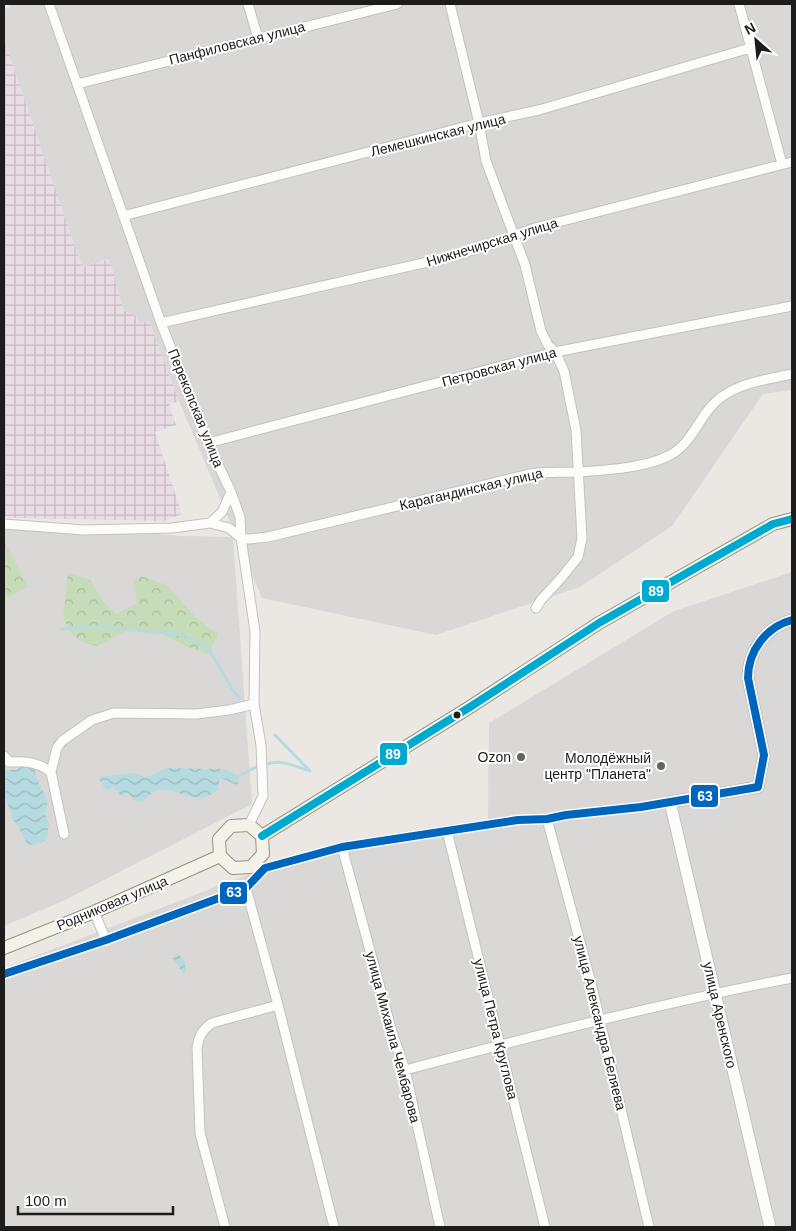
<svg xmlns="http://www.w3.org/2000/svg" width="796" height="1231" font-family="Arial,sans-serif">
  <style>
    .residential { fill: #dad8d6 }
    .industrial { fill: url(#industrial-grid) }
    .religious { fill: #d9d8d6 }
    .forest { fill: url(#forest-crowns) }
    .water { fill: url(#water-waves) }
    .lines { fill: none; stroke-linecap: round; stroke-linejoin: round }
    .stream { stroke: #b5dae0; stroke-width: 3 }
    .minor-casing { stroke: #c3c2c0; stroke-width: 11 }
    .tertiary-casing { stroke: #c3c2c0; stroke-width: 13 }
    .secondary-casing { stroke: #94947c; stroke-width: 14 }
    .minor { stroke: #fcfcfb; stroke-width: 9 }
    .tertiary { stroke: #fcfcfb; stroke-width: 11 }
    .secondary { stroke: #f3f2e8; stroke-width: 12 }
    .bus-1-casing { stroke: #fff; stroke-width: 11 }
    .bus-2-casing { stroke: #fff; stroke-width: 11 }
    .bus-1 { stroke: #00a9ce; stroke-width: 8 }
    .bus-2 { stroke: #0065bd; stroke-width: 8 }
    .bus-dot { fill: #1c1c1c; stroke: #fff; stroke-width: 2 }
    .poi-dot { fill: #646362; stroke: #fff; stroke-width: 2 }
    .labels { text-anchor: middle; stroke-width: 4; stroke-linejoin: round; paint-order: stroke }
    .street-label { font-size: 14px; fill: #1c1c1c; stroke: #fff }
    .poi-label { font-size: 14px; fill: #1c1c1c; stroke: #fff; text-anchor: end }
    .line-badge { stroke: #fff; stroke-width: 2 }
    .badge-label { font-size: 14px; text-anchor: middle; font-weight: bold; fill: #fff }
  </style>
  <defs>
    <pattern id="industrial-grid" width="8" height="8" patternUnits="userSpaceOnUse" patternTransform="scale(1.25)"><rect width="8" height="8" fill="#e9dce5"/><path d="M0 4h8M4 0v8" fill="none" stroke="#c7bcc4"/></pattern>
    <pattern id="forest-crowns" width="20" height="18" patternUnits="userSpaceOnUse" patternTransform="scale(1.25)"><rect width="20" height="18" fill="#c6dbb7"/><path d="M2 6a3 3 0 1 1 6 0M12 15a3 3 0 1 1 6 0" fill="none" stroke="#aabb9d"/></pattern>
    <pattern id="water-waves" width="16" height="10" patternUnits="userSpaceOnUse" patternTransform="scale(1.25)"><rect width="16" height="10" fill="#b5dae0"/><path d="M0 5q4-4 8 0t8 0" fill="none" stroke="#9bbac0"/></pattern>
  </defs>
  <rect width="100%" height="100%" fill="#ebe8e4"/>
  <!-- residential -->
  <path class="residential" d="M8,4H792V390L763,394L672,526L580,587L436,635L262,598L179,401L149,321L139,324L136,316L124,311L109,259L82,267L4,40V9L9,7Z
    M4,519L181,536L233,537L252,804L63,901L4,926Z
    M792,572V1227H4V968L265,868L395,833L488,820L489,723L674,611Z"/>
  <!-- industrial -->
  <path class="industrial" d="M4,40L82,267L109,259L124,311L136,316L140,324L149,321L179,401L169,405L176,425L155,432L182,514L164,521L15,518L4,516Z"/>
  <!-- religious -->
  <path class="religious" d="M792,584V615L790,614L784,587Z"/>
  <!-- forest -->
  <path class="forest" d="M4,541L28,587L9,597L4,596Z
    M68,573L90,580L103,601L116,614L137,603L134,582L141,576L167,585L196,618L218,634L208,654L188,647L158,632L126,631L97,646L81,642L70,632L63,617Z"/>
  <!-- water -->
  <path class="water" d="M21,766L35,769L36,777L48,802L45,814L49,824L46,840L37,844L27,845L22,833L12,818L7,801L4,795V770H17Z
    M166,768L224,769L239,776L237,785L220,778L218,790C213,793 206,799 200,798C179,797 161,778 144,801L133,800L128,793L121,796L114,787L106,790L98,777L131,773L147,777Z
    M177,954C185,957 185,963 186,971L184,974L173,959L174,956Z"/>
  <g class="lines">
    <!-- stream -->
    <path class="stream" d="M61,629L100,626L184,635L208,648L234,692L240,698
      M275,735L310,771
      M267,764C282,759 293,766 307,770
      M239,776L256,767"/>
    <defs>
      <path id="minor" d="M49,4L161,323L208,443L231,492L240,517L241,538L255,631L254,704L261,745L263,796L249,825
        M248,4L258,38
        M450,4L479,123L486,161L525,265L541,331L548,345L555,352L564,371L576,430L582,538L578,557L562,577L541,600L536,608
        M739,4L782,164
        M77,84L397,4
        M123,216L479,123L539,110L750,48
        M161,323L458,255L535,228L792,162
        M208,443L555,352L792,306
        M210,523L222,512L231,492
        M4,524L84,530L172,528L210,523L229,528L241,538L249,539L268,537L530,474C547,471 563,473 579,472C606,470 646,468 670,455C689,445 696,425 709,409C728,384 764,380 792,374
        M4,756L9,762C26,761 37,762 51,772
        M547,819L592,987L649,1227
        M447,831L545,1227
        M64,834L51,772L57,748L62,741L92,720L114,713L196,714L229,710L254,704
        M342,847L392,1032L405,1070L440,1227
        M94,912L106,940
        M4,974L106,940L246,888L265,868L342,847L518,820L547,819L566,815L641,807L670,802
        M278,1005L334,1227
        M405,1070C533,1036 662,1003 792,978
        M225,1227L200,1133L197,1048C199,1036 202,1030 212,1023L278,1005L246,888"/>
      <path id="tertiary" d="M770,1227L670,802L758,787L764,755L748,678C748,651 766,627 792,620"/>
      <path id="secondary" d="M249,825L262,836L263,854L251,867L233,868L220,856L219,839L231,826Z
        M262,836L470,707L599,623L773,524L792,519
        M4,948L94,912L220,856"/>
    </defs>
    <!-- minor casing -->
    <use href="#minor" class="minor-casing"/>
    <!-- tertiary casing -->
    <use href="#tertiary" class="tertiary-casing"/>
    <!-- secondary casing -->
    <use href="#secondary" class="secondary-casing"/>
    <!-- minor -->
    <use href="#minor" class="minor"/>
    <!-- tertiary -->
    <use href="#tertiary" class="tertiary"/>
    <!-- secondary -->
    <use href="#secondary" class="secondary"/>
    <defs>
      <path id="bus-1" d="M262,836L470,707L599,623L773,524L792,519"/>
      <path id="bus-2" d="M4,974L106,940L246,888L265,868L342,847L518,820L547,819L566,815L641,807L758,787L764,755L748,678C748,651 766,627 792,620"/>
    </defs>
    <!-- bus-1 casing -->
    <use href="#bus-1" class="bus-1-casing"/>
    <!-- bus-2 casing -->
    <use href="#bus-2" class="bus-2-casing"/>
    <!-- bus-1 -->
    <use href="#bus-1" class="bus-1"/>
    <!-- bus-2 -->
    <use href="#bus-2" class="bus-2"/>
  </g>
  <!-- markers -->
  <circle class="bus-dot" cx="457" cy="715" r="4.5"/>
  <g class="poi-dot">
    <circle cx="521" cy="757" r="5"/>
    <circle cx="661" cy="766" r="5"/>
  </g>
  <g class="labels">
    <!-- street labels -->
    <g class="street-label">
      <text transform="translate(237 43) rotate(-14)" y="5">Панфиловская улица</text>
      <text transform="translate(438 135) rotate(-14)" y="5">Лемешкинская улица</text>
      <text transform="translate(492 242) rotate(-17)" y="5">Нижнечирская улица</text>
      <text transform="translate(499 367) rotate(-15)" y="5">Петровская улица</text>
      <text transform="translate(196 408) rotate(68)" y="5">Перекопская улица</text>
      <text transform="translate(471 489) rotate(-13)" y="5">Карагандинская улица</text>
      <text transform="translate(112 903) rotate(-23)" y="5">Родниковая улица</text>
      <text transform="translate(720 1015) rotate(77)" y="5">улица Аренского</text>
      <text transform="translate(600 1023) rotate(76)" y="5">улица Александра Беляева</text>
      <text transform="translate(496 1029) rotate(76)" y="5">улица Петра Круглова</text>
      <text transform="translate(393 1037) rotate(75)" y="5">улица Михаила Чембарова</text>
    </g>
    <!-- poi labels -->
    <g class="poi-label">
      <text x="511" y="762">Ozon</text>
      <text x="651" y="763">Молодёжный<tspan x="651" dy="16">центр "Планета"</tspan></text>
    </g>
  </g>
  <g class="line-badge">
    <rect x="641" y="579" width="29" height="24" rx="5" fill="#00a9ce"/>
    <rect x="379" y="742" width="29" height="24" rx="5" fill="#00a9ce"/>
    <rect x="690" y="784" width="29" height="24" rx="5" fill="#0065bd"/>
    <rect x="219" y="881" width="29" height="24" rx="5" fill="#0065bd"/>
  </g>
  <g class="badge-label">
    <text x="656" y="596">89</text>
    <text x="393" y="759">89</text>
    <text x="705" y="801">63</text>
    <text x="234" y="897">63</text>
  </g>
  <!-- border -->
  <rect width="796" height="1231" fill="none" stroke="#1c1c1c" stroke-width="10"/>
  <!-- north arrow -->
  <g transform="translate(756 40) rotate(333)" stroke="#ffffff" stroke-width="4" paint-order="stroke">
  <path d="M0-4L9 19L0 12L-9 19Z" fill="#1c1c1c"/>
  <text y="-8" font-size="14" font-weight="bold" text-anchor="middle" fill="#1c1c1c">N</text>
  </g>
  <!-- scale -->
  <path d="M18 1206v8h155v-8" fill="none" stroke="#1c1c1c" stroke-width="2.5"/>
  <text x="25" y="1206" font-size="15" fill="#1c1c1c" stroke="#ffffff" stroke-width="4" paint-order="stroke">100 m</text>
</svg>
